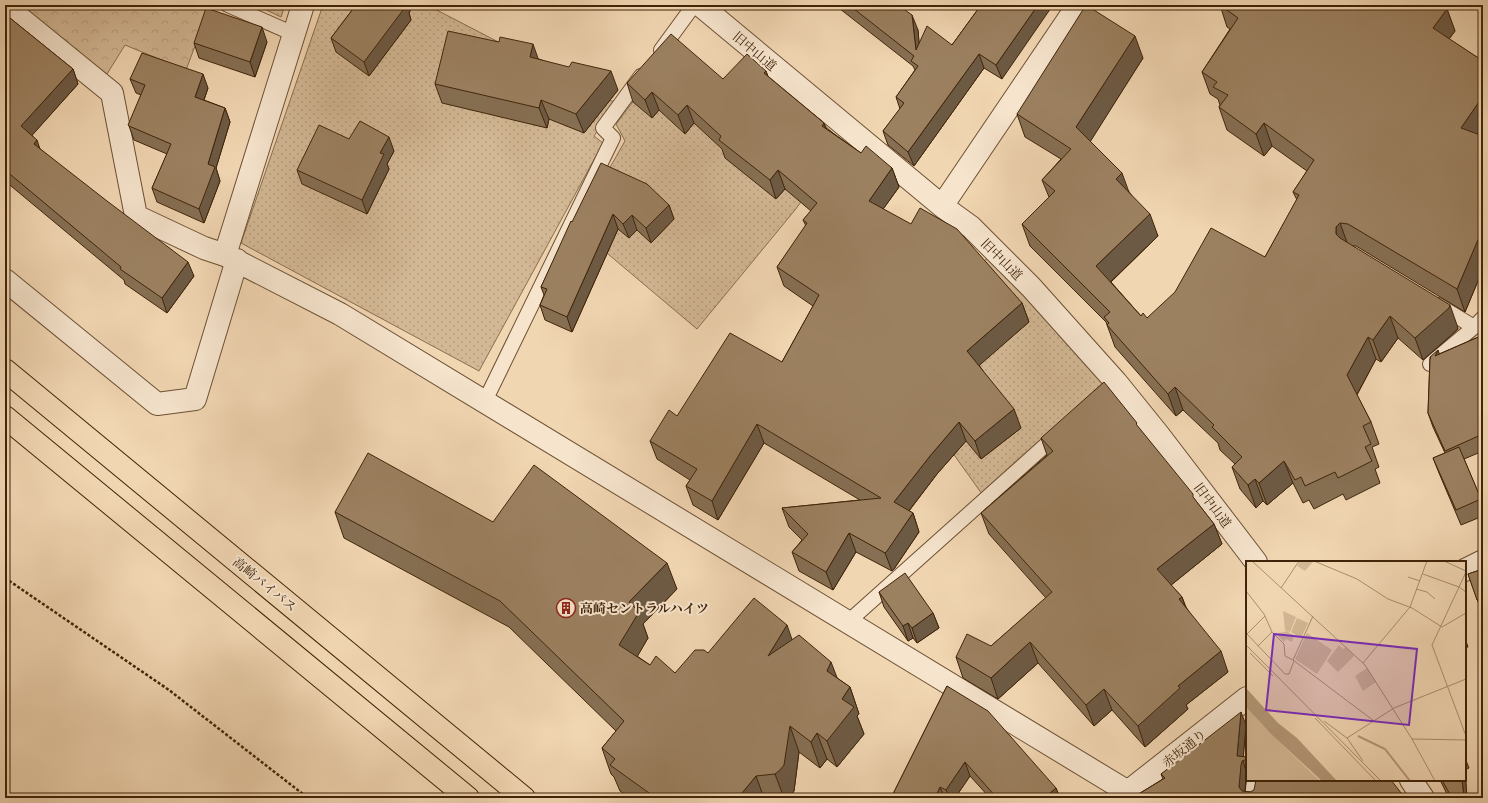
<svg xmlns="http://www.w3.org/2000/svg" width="1488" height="803" font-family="'IM FELL French Canon','Noto Serif JP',serif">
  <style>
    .forest { fill: url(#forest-crowns); stroke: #8a6e4f }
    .garden { fill: url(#garden-dots); stroke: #8a6e4f }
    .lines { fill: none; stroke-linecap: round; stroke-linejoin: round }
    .lane-casing { stroke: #6c5033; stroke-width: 16 }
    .street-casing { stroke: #6c5033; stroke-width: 24 }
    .highway-casing { stroke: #402409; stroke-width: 24 }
    .path { stroke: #402409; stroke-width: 2.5; stroke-dasharray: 3 2; stroke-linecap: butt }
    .lane { stroke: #f6e4cd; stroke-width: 14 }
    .street { stroke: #f6e4cd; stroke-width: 22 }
    .highway { stroke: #f1d6b2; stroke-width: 22 }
    .wall { fill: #866f53; stroke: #402409 }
    .shaded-wall { fill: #6d5a44; stroke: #402409 }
    .building { fill: #9c8161; stroke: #402409 }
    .labels { text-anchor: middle; stroke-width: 4; stroke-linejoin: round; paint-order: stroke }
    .street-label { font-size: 13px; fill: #402409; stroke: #f6e4cd }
    .poi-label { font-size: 13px; font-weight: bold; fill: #402409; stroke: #f6e4cd; text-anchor: start }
    .inset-river { fill: none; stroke: #b59979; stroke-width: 2 }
    .inset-road { fill: none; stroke: #aa8f6e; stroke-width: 1 }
    .view { fill: #7b2cbf; fill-opacity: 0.15; stroke: #7b2cbf; stroke-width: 2 }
    .inset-edge { fill: none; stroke: #402409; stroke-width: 2 }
  </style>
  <defs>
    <pattern id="forest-crowns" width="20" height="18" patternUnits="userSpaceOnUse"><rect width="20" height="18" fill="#d3b895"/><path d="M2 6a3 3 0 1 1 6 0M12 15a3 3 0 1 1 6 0" fill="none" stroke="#b69e7f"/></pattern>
    <pattern id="garden-dots" width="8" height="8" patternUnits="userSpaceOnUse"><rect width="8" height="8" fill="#d3b895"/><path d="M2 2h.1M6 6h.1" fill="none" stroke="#b69e7f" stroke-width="1.8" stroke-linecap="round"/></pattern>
  </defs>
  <rect width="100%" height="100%" fill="#f1d6b2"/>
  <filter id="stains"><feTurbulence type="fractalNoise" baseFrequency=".005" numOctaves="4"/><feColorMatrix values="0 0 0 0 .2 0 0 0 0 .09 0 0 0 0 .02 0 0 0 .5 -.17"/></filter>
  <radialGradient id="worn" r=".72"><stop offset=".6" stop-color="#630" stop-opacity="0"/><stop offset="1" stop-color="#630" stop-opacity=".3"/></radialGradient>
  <!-- forest -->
  <path class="forest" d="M15,5H207L210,6L186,70L125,45L107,74Z"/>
  <!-- garden -->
  <path class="garden" d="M256,5H285L281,17Z
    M323,5H427L616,103L594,136L603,143L479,371L241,243Z
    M677,44L727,90L755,62L844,143L795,210L697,329L576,227L625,141L616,124Z
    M990,256L1103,384L982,494L877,347Z"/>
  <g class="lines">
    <defs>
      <path id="lane" d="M228,5L294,34
        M661,50L694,5
        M1438,305L1474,327
        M1430,364L1473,328L1483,318
        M485,401L613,138L603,128L641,76
        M848,622L1058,434
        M1252,798L1254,780"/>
      <path id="street" d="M303,5L225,255L340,314L1128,792
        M700,5L942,206L971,227L1031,287L1116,382L1158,434L1256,562
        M5,6L112,93L136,216L204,248L225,255
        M942,206L1078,5
        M5,280L157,404L195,399L237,260
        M1465,570L1483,561
        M1411,780L1423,798
        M1120,798L1247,698"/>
      <path id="highway" d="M5,370L524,798
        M5,417L468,798"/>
    </defs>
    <!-- lane casing -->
    <use href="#lane" class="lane-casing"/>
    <!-- street casing -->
    <use href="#street" class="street-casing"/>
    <!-- highway casing -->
    <use href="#highway" class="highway-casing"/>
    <!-- path -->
    <path class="path" d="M5,578L169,690L308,798"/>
    <!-- lane -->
    <use href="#lane" class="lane"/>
    <!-- street -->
    <use href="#street" class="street"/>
    <!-- highway -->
    <use href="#highway" class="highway"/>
  </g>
  <!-- wall -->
  <path class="wall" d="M356,5H413L409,13L411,20L369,76L336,52L331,38Z
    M835,5H898L918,30L919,44L952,45L981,5L1002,79L984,68L914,166L888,145L883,131L900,109L896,97L915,70L913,66Z
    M1220,5H1441L1447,9L1455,31L1449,39L1483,61V130L1480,135L1483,136V269L1465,312L1356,246H1352L1458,328L1457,330L1423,360L1398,338L1381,362L1376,359L1357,395L1371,422L1379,444L1372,447L1379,467L1375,469L1380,483L1346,500L1343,494L1314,509L1309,500L1303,503L1293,483L1267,505L1263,501L1256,508L1240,489L1232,467L1235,464L1220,450L1218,443L1183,410L1176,416L1115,347L1106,322L1030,246L1022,224L1049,197L1042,180L1061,159L1025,137L1017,114L1143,58L1090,141L1130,193L1158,236L1111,282L1141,316L1147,318L1265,257L1297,200L1293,192L1307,171L1272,146L1264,156L1227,130L1219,107L1220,105L1218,99L1210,94L1202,72L1230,29L1227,27Z
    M5,14L73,69L78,84L32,135L40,149L194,276L167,313L125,284L124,280L5,181Z
    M267,42L255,77L199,58L194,43Z
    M539,59L618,90L584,133L549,119L547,128L442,103L435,84Z
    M766,71L768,77L824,123L826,128L861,153L892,168L899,187L883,209L1022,303L1029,322L979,365L1021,428L981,459L966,441L937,474L909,511L913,513L919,532L894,569L892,571L856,552L833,590L799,571L792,552L802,540L789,527L782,508L860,500L764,443L718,520L693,505L686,486L690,480L657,459L650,441L677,416L782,362L813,306L784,286L777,267L806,226L803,220L811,211L785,189L776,199L725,158L722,149L694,123L685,134L659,110L652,118L633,102L627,83L723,79Z
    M130,79L208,88L204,100L225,108L230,122L216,168L220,181L204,223L157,202L152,188L167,154L134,140L129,126L141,95L136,93Z
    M349,139L394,151L387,164L389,169L367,214L302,184L297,170Z
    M669,205L674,219L651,243L637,230L629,238L618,229L572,332L545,320L540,305L544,295L541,287L572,222Z
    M1483,335V451L1464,459L1483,504V516L1461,525L1439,473L1433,458L1445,453L1433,427L1428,413L1430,358V357L1439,354Z
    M1138,427L1214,524L1222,544L1171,585L1182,597L1186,607L1228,672L1186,705L1188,709L1145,747L1112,710L1094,726L1038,663L998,699L963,678L956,657L991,646L1046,598L989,534L981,513L1047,455L1041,438Z
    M335,512L493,522L677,589L643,624L648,638L637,656L650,665L675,673L708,653L792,640L837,678L850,687L859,714L857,716L864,734L837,767L827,759L820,768L799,752L794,791L790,796L788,798H630L620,791L614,777L611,774L602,748L616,731L509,627L344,538Z
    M1483,569V613H1482L1468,574Z
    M879,592L933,613L939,628L917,643L913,638L908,641L884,607Z
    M1465,638L1468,647L1465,648Z
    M947,686L1056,788L1060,798H990L970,776L955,798H891Z
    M1246,725L1243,757H1247V776L1246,779L1245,792H1250L1132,798L1163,779L1161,774Z
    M1465,758L1469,768L1465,770Z
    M1465,771L1467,798H1449L1440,780H1465Z"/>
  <!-- shaded-wall -->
  <path class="shaded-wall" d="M403,5H413L409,13L411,20L369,76L364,62Z
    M1038,5H1053L1002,79L996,65Z
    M1447,9L1455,31L1441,50L1433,28Z
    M912,15L918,30L921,65L916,50Z
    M262,27L267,42L255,77L250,62Z
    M1135,36L1143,58L1085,150L1076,127Z
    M533,44L540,64L530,57Z
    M979,54L984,68L914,166L908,152Z
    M73,69L78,84L27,141L21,126Z
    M611,71L618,90L584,133L576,114Z
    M766,71L773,90L764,73Z
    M203,74L208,88L200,111L195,97Z
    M652,92L659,110L652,118L645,100Z
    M1483,96V130L1469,150L1461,128Z
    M541,100L549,119L547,128L539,108Z
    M687,105L694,123L685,134L678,115Z
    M225,108L230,122L216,168L220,181L204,223L199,209L208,164Z
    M824,123L830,142L822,126Z
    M1264,123L1272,146L1264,156L1256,134Z
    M389,137L394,151L387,164L389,169L367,214L362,200L380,153Z
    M37,140L42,155L34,144Z
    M892,168L899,187L876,219L869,201Z
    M778,170L785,189L776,199L770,180Z
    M1122,173L1130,195L1116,179Z
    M669,205L674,219L651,243L646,228Z
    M613,214L618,229L572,332L567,317Z
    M1150,214L1158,236L1104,288L1096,266Z
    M632,215L637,230L629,238L623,224Z
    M1340,223L1348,245L1345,249L1336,234V227Z
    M1483,228V269L1465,312L1457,289Z
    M188,262L194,276L167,313L162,298Z
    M1022,303L1029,322L974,370L967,351Z
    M1450,305L1458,328L1457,330L1423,360L1415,338Z
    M1390,316L1398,338L1381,362L1373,340Z
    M1368,337L1376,359L1355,398L1347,375Z
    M1438,350L1443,364L1435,356Z
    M1175,387L1183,410L1176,416L1168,394Z
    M1014,409L1021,428L981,459L975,441Z
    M959,422L966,441L937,474L901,521L894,502L930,456Z
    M757,424L764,443L718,520L712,501Z
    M1284,461L1293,483L1267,505L1259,483Z
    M1255,479L1263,501L1256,508L1248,485Z
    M913,513L919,532L894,569L892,571L885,553Z
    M1214,524L1222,544L1165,590L1157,569Z
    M849,533L856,552L833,590L826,572Z
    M667,563L677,589L643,624L648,638L629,671L619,645L629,602Z
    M1182,597L1189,618L1179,599Z
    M933,613L939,628L917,643L912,628Z
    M908,623L913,638L908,641L903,626Z
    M787,625L796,651L768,656Z
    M1030,642L1038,663L998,699L991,678Z
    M1221,651L1228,672L1186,705L1188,709L1145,747L1138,726L1178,686Z
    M831,662L841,688L827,671Z
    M850,687L859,714L857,716L864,734L837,767L827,741L842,699Z
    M1104,689L1112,710L1094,726L1086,705Z
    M1241,712L1246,725L1243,761L1247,774V776L1246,779L1244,798L1239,787L1237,756Z
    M790,726L799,752L794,791L790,796L788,798H784L775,774Z
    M817,733L827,759L820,768L811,742Z
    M965,762L970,776L955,798H949L946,790Z
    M1465,771L1467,798H1464L1462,780H1465Z
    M756,776L764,798H738Z
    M940,787L945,798H935Z
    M1056,788L1060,798H1044Z"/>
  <!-- building -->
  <path class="building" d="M356,5H405L406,6L364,62L331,38Z
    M849,5H898L912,15L916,50L927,26L952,45L981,5H1038L996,65L979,54L908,152L883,131L904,103L896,97L918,66L911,61L914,56Z
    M1086,5L1135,36L1076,127L1122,173L1116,179L1150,214L1096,266L1141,316L1143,313L1147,318L1175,292L1211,228L1265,257L1299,195L1293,192L1314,160L1264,123L1256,134L1219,107L1228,95L1213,87L1217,82L1202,72L1238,18L1220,5H1441L1447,9L1433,28L1483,61V96L1461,128L1483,136V228L1457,289L1348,224L1340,223L1336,227V234L1340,238L1450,305L1449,308L1415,338L1390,316L1373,340L1368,337L1347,375L1371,422L1363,426L1371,444L1365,447L1372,461L1338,478L1335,472L1305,486L1301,477L1295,480L1284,461L1259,483L1255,479L1248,485L1232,467L1242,457L1212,427L1214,425L1175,387L1168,394L1107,325L1109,323L1104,317L1110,312L1022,224L1055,191L1042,180L1071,149L1017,114Z
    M206,8L262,27L250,62L194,43Z
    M5,14L73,69L21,126L37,140L34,144L107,201L188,262L162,298L120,269L121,267L5,170Z
    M448,31L499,42L500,37L533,44L530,57L569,67L572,62L611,71L576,114L541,100L539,108L435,84Z
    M671,34L723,79L747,54L766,71L764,73L824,123L822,126L861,153L866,146L892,168L869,201L911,224L920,208L957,229L1022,303L967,351L1014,409L975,441L959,422L930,456L894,502L913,513L887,551L885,553L849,533L826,572L792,552L808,534L782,508L881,498L757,424L712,501L686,486L697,469L650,441L669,410L677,416L730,333L782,362L819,295L777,267L807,223L803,220L817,203L778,170L770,180L719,140L721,136L687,105L678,115L652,92L645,100L627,83Z
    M142,53L203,74L195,97L225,108L208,164L215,167L199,209L152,188L171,144L129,126L128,125L145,85L130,79Z
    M360,121L389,137L380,153L384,154L362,200L297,170L319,125L349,139Z
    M601,163L647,184L669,205L646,228L632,215L623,224L613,214L567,317L540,305L547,289L541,287L571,221L572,222Z
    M1483,335V434L1445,451L1428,413L1430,359L1431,358L1430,357L1438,350L1435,356Z
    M1104,382L1137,423L1136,424L1193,494V497L1214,524L1157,569L1182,597L1179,599L1221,651L1178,686L1180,688L1138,726L1104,689L1086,705L1030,642L991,678L956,657L967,634L991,646L1052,592L981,513L1053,451L1041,438Z
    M1459,447L1481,499L1456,510L1433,458Z
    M368,453L493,522L534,465L667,563L629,602L639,612L619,645L650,665L656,656L675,673L695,650H704L708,653L754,598L787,625L768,656L799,635L831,662L827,671L850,687L842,699L854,707L827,741L817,733L811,742L790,726L784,765L780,770L775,774L756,776L738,798H656L610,765L615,759L602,748L624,721L500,601L335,512Z
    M1483,569V598L1477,600L1468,574Z
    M905,573L933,613L912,628L908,623L903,626L879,592Z
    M947,686L988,711L1056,788L1044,798H997L965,762L946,790L940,787L935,798H891Z
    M1241,712L1237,756L1247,757V759L1242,761L1241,765L1239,787L1242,791L1250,792L1254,790L1256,780H1391L1405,798H1132L1165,778L1161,774Z
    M1442,780H1462L1464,798H1452Z"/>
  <!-- icons -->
  <defs>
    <symbol id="building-ring" viewBox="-11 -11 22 22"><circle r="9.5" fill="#f6e4cd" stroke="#8f2418" stroke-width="1.5"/><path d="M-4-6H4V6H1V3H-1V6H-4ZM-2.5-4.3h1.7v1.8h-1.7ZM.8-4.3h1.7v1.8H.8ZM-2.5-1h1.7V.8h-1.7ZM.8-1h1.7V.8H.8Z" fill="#8f2418"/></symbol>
  </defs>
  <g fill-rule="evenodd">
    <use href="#building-ring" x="555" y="597" width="22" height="22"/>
  </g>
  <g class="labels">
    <!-- street labels -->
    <g class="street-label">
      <text transform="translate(755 51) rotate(40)" y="5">旧中山道</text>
      <text transform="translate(1002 259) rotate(45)" y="5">旧中山道</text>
      <text transform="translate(1213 505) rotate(53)" y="5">旧中山道</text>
      <text transform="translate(265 584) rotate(39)" y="5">高崎バイパス</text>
      <text transform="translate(1184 748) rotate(-39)" y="5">赤坂通り</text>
    </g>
    <!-- poi labels -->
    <g class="poi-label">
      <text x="580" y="613">高崎セントラルハイツ</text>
    </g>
  </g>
  <!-- overview -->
  <g transform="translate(1246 561)">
    <rect width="220" height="220" fill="#f1d6b2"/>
    <path d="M41,70L48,75L46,81L40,78L38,81L30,73ZM0,146L26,174L74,220H0Z" fill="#d3b895"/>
    <path d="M54,0H66L67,1L59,10L51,5ZM37,50L50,56L44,71L39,69ZM51,57L62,62L55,77L45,71ZM61,72L86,89L71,113L49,98ZM93,84L97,88L100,86L108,95L92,111L81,100ZM121,107L130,121L117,130L109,115Z" fill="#d3b895"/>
    <path d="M0,127L32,162L51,177L91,220H76L26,174L0,146Z" fill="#b59979"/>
    <path class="inset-river" d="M112,175L139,188L164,220"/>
    <path class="inset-road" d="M6,0L119,104L166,178L220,179M68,0L111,18L142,38L166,47L196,66L220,52M198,0L220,10M220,11L186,84L220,175M177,13L213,26L220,31M162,16L174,20M35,27L53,0M170,28L181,31L189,38M0,30L18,53L26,71L38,83L39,95L47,99M67,55L47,99L128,160M0,72L39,113H43L48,100M1,73L19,55M0,84L135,220M12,85L26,71M4,92L27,115M117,102L164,46L181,0M69,157L130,220M78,160L101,177L117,200M101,177L148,147L220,118M166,178L189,220"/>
    <path class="view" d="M28,73L171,88L163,164L20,149Z"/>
    <rect width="220" height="220" class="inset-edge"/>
  </g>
  <!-- margin -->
  <rect width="1488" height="803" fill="none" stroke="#f1d6b2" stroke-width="20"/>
  <rect x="6" y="6" width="1476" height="791" fill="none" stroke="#402409" stroke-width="2"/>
  <rect x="10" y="10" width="1468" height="783" fill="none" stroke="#402409"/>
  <rect width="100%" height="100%" filter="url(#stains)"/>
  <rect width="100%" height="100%" fill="url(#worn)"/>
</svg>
